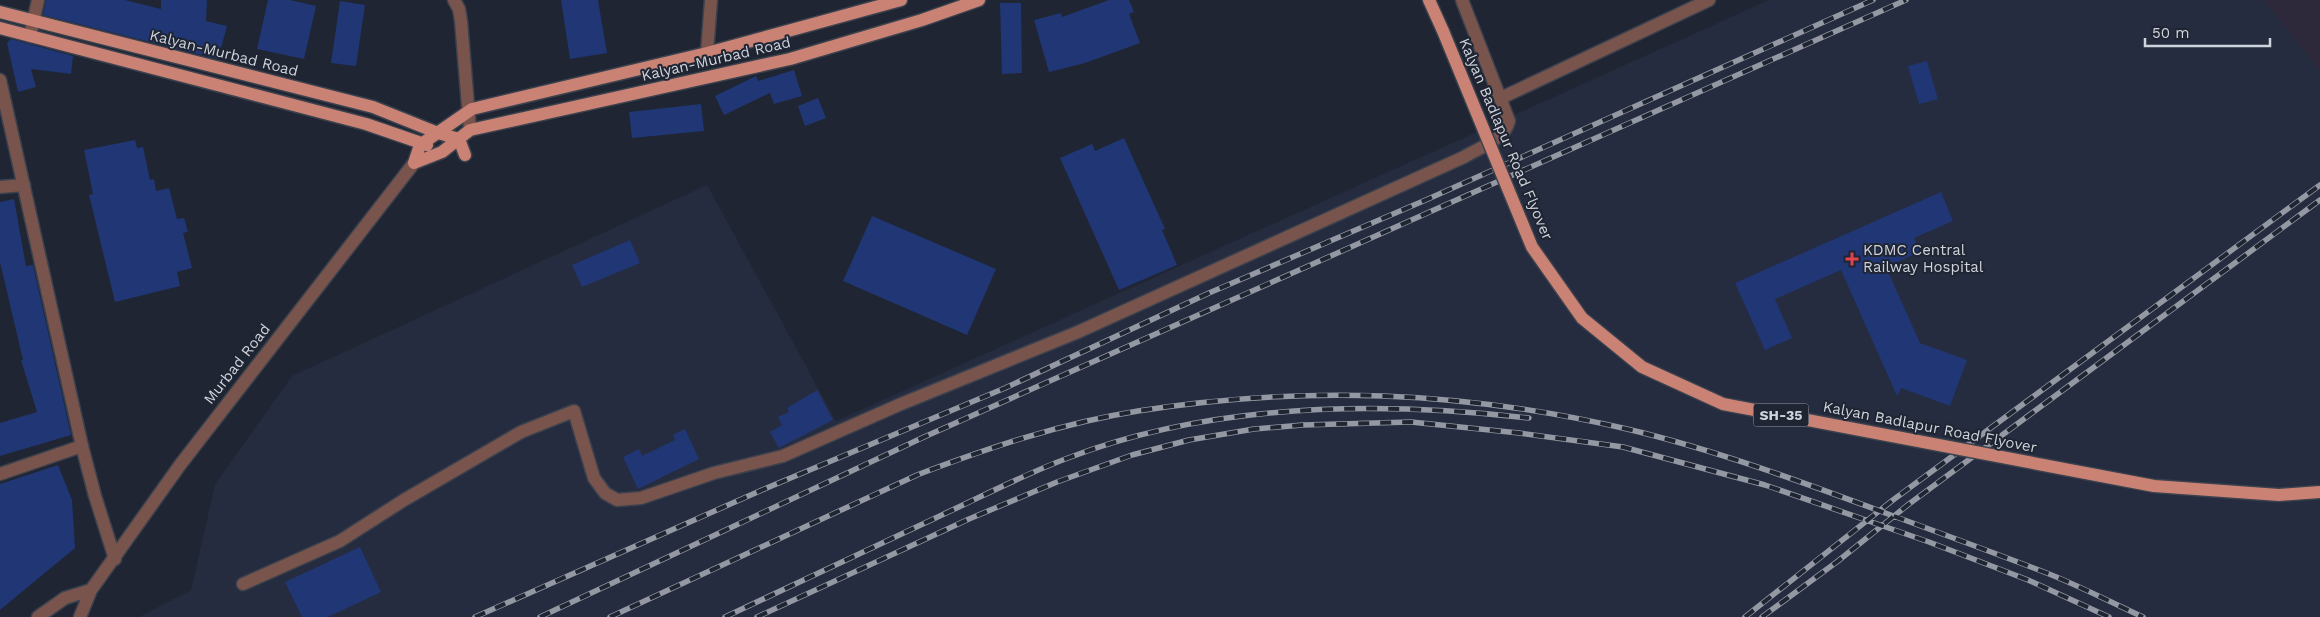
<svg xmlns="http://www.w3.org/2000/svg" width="2320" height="617" font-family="'Work Sans',sans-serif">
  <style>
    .built { fill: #252c3f }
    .industrial { fill: #2d293a }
    .building { fill: #213674 }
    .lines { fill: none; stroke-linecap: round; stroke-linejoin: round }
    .minor-casing { stroke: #3b414d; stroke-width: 15 }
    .tertiary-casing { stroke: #3b414d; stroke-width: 15 }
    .primary-casing { stroke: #3b414d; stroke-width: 15 }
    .minor { stroke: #78544d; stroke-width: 12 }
    .tertiary { stroke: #78544d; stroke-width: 12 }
    .primary { stroke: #ca8274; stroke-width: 12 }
    .rail-casing { stroke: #9398a2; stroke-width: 5.5 }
    .rail { stroke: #1f2532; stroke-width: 4; stroke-dasharray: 11; stroke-linecap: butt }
    .primary-bridge-casing { stroke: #3b414d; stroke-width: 15; stroke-linecap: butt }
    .primary-bridge { stroke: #ca8274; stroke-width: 12 }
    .health-dot { fill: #e0444e; stroke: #1f2532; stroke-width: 2 }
    .labels { text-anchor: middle; stroke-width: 4; stroke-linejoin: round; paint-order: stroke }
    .shield { fill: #1f2532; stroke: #9a9fa9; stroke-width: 1 }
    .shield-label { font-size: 14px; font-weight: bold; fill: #cfd3dc }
    .street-label { font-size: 15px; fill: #cfd3dc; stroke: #1f2532 }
    .poi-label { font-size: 15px; fill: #cfd3dc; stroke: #1f2532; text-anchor: start }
  </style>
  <rect width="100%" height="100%" fill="#1f2532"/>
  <!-- built -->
  <path class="built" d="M1769,0H2320V617H139L191,590L215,484L292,376L707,185L836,421Z"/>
  <!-- industrial -->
  <path class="industrial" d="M2264,0H2320V71Z"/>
  <!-- building -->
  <path class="building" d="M46,0H125L161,9V0H207L206,21L227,26L218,59L43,15Z
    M268,0H290L316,6L304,59L257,49Z
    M561,0H598L607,53L570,59Z
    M1109,0H1129L1134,12L1129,14L1140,43L1085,63L1049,72L1034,20L1061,13L1062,17Z
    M340,1L365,5L356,66L331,63Z
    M1000,3H1021L1022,73L1002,74Z
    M11,39L73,56L71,74L31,69L36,87L18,92L7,43Z
    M1927,61L1938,99L1919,104L1908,66Z
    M794,70L802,96L774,104L770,93L724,115L715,96L756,76L758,81Z
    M818,98L826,118L805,126L798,106Z
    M701,104L704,131L632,138L629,112Z
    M1124,138L1165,229L1162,230L1177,265L1119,290L1060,158L1092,144L1095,151Z
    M135,140L137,148L143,147L150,180L154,179L156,191L169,188L177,219L184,218L188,232L183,233L192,268L177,272L180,286L115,302L89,195L93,194L84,150Z
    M1941,192L1953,221L1914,238L1920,252L1886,267L1920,343L1967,360L1950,406L1901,388L1897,396L1841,270L1775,299L1792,338L1765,350L1735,283Z
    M14,199L26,266L33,265L71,435L0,456V423L37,412L21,360H23L0,262V202Z
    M872,216L996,269L967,335L843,281Z
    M630,240L640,263L582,287L572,265Z
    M817,390L833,420L779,448L770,432L782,425L778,417L789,412L787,408Z
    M685,429L699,459L638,489L623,457L639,449L642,456L675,440L673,435Z
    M58,465L72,500L75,548L0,610V484Z
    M360,547L381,592L328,617H302L285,582Z"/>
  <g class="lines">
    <defs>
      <path id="minor" d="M454,0L459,9L461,21L470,130
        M30,36L38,0
        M707,53L711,0
        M1501,98L1709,0
        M0,187L24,185
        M0,474L82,446
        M243,584L340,541L404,500L521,432L574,411L594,478L605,493L617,500L641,498L714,473L783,456L901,404L1078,332L1464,157C1479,148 1505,139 1509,121L1462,0"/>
      <path id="tertiary" d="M0,80L82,446L95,496L115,559
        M38,617L65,598L91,590
        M80,617L91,590L180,465L414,163"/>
      <path id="primary" d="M1429,0L1443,31
        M0,12L373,107L438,133L459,139L465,155
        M0,28L366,124L427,145
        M414,163L442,152L470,130L790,59L922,20L979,0
        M414,163L420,145L472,109L707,53L901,0"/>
    </defs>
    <!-- minor casing -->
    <use href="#minor" class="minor-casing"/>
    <!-- tertiary casing -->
    <use href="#tertiary" class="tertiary-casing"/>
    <!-- primary casing -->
    <use href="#primary" class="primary-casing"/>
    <!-- minor -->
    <use href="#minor" class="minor"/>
    <!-- tertiary -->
    <use href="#tertiary" class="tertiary"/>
    <!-- primary -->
    <use href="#primary" class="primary"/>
    <defs>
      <path id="rail" d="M475,617L762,490L1005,388L1209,293L1428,199L1873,0
        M540,617L924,437L1906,0
        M610,617L917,475C988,448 1062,423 1138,411C1304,385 1463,391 1627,429C1716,450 1802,482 1888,514C1940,533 1992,552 2044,572C2078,585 2110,602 2143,617
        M725,617C798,583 871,548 944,514C985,495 1025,474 1068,458C1211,403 1378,401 1529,418
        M757,617L969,519L1057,482L1132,455L1189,440L1254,429L1303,425L1411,422L1519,433L1623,447L1765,485L1929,542L2028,580L2109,617
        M1745,617L1893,500L2320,185
        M1762,617L1838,561L1909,504L2320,200"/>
    </defs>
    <!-- rail casing -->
    <use href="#rail" class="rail-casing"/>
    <!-- rail -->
    <use href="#rail" class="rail"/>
    <defs>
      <path id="primary-bridge" d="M1443,31L1532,247L1582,318L1642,367L1723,404L2154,486L2279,495L2320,492"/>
    </defs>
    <!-- primary-bridge casing -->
    <use href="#primary-bridge" class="primary-bridge-casing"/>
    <!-- primary-bridge -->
    <use href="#primary-bridge" class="primary-bridge"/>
  </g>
  <!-- markers -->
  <path class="health-dot" d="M1849.5 251.5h5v5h5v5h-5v5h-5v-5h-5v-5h5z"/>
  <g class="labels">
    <!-- shield labels -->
    <rect class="shield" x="1753.5" y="403.5" width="55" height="23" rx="4"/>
    <g class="shield-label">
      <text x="1781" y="420">SH-35</text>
    </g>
    <!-- street labels -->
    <g class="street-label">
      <text transform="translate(224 53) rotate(14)" y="5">Kalyan-Murbad Road</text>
      <text transform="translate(716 59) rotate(-13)" y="5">Kalyan-Murbad Road</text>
      <text transform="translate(1506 139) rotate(67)" y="5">Kalyan Badlapur Road Flyover</text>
      <text transform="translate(237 364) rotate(-52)" y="5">Murbad Road</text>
      <text transform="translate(1930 427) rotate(11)" y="5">Kalyan Badlapur Road Flyover</text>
    </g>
    <!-- poi labels -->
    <g class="poi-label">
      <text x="1863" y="255">KDMC Central<tspan x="1863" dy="17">Railway Hospital</tspan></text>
    </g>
  </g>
  <!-- scale -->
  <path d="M2145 38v8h125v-8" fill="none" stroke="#cfd3dc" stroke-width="2.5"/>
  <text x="2152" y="38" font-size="15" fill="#cfd3dc" stroke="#1f2532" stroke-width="4" paint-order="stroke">50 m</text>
</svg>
